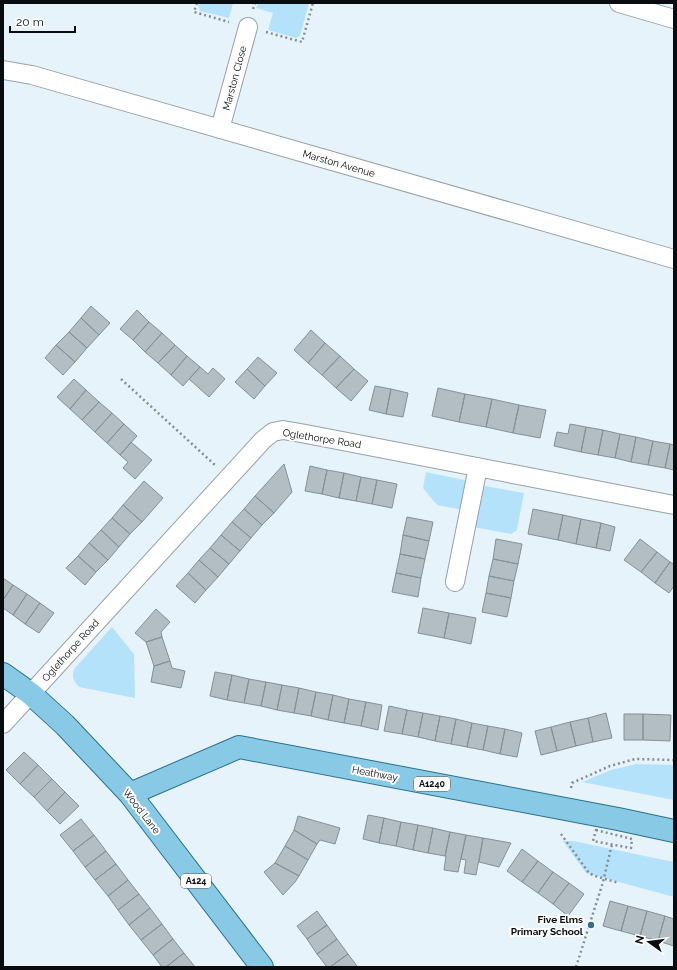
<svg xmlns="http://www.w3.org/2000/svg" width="677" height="970" font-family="Raleway,sans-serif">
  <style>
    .green { fill: #b4e2fa }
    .building { fill: #b2bec4; stroke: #849096 }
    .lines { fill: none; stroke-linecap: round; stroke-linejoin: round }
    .street-casing { stroke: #96a1a8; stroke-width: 20 }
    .primary-casing { stroke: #28708f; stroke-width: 24 }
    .path { stroke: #858d92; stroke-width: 2.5; stroke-dasharray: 2 3; stroke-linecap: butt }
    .street { stroke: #fff; stroke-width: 18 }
    .primary { stroke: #88cae6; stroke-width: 22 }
    .poi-dot { fill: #366e88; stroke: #fefefe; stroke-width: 1.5 }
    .labels { text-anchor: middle; stroke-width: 4; stroke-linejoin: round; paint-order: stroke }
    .shield { fill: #fefefe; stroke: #525556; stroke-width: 1 }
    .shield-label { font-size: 9px; font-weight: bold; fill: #080c0e }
    .street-label { font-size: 10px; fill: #080c0e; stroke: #fefefe }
    .poi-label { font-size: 10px; font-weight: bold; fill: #080c0e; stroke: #fefefe; text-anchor: end }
  </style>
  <rect width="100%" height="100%" fill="#e7f3fa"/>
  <!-- green -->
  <path class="green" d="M199,3H233L229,18L200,11L198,6Z
    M258,3H309L300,36L296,38L268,30L273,13L256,8Z
    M426,472L469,481L463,510L437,505L423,488Z
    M485,486L524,493L517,530L511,534L473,527L480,488Z
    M112,627L134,654L135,698L79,687C73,681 71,676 75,668Z
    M636,764L674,765V800L582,782L611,770Z
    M563,841H573L674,862V897L586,873Z"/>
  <!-- building -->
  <path class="building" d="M91,306L110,323L99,335L81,318Z
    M137,310L149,322L133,340L120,329Z
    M81,318L99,335L87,348L69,332Z
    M149,322L162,333L145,352L133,340Z
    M311,330L325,343L308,363L294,350Z
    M69,332L87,348L75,362L56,345Z
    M162,333L175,345L158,363L145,352Z
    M325,343L340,356L322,375L308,363Z
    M56,345L75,362L63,375L45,358Z
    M175,345L187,356L171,375L158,363Z
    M187,356L200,367L183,386L171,375Z
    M340,356L354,369L336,388L322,375Z
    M258,357L277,373L265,386L247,369Z
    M200,367L208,374L213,368L225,379L209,397L189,379Z
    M247,369L265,386L254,399L235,382Z
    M354,369L368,381L351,401L336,388Z
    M74,379L86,390L70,409L57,397Z
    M375,386L391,389L386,414L369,410Z
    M438,388L465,394L459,422L432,416Z
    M391,389L408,393L403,417L386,414Z
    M86,390L99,402L82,420L70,409Z
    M465,394L492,399L486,427L459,422Z
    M492,399L519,405L513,433L486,427Z
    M99,402L112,413L95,432L82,420Z
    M519,405L546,410L540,438L513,433Z
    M112,413L124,424L107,443L95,432Z
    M124,424L137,436L120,455L107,443Z
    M570,424L586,427L581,452L554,446L557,432L568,434Z
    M586,427L603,430L598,455L581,452Z
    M603,430L620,434L615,458L598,455Z
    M620,434L636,437L631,462L615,458Z
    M636,437L653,441L648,465L631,462Z
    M653,441L670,444L665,468L648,465Z
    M131,442L152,460L135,479L123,468L128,462L120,455Z
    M670,444L674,445V470L665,468Z
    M284,464L292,492L274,513L255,496Z
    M310,466L327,470L322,494L305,491Z
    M327,470L344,473L339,498L322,494Z
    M344,473L361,477L356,501L339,498Z
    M361,477L377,480L372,504L356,501Z
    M377,480L397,484L392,508L372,504Z
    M144,481L163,498L142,522L123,505Z
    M255,496L274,513L262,525L244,509Z
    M123,505L142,522L130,534L112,518Z
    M244,509L262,525L251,538L232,522Z
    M533,509L563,515L558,540L528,534Z
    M563,515L581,519L576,544L558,540Z
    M407,517L433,522L429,541L403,535Z
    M112,518L130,534L119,547L101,530Z
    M581,519L601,523L596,548L576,544Z
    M232,522L251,538L240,551L221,535Z
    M601,523L615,527L610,551L596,548Z
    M101,530L119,547L108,560L89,543Z
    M221,535L240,551L229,564L210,548Z
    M403,535L429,541L425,559L400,554Z
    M496,539L522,544L518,564L493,559Z
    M640,539L657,552L641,572L624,560Z
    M89,543L108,560L96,572L78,556Z
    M210,548L229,564L218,577L199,560Z
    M657,552L670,562L655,583L641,572Z
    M400,554L425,559L421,578L396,573Z
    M78,556L96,572L85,585L66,568Z
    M493,559L518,564L514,581L489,576Z
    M199,560L218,577L206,590L188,573Z
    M670,562L674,564V586L669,593L655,583Z
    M188,573L206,590L195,603L176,586Z
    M396,573L421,578L418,597L392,592Z
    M489,576L514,581L511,598L486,593Z
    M3,578L13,585L3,600Z
    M13,585L27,594L13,615L3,608V600Z
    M486,593L511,598L507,617L482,612Z
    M27,594L40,603L25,624L13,615Z
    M40,603L54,613L39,633L25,624Z
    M423,608L449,613L444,638L418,633Z
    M156,609L170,622L161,632L162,637L146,642L135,633Z
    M449,613L476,618L471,644L444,638Z
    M162,637L170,661L154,666L146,642Z
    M170,661L172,668L185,671L181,688L151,682L154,666Z
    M215,672L232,675L227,700L210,696Z
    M232,675L249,679L244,703L227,700Z
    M249,679L266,682L261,706L244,703Z
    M266,682L282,685L277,710L261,706Z
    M282,685L299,688L294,713L277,710Z
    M299,688L316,692L311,716L294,713Z
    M316,692L333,695L328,720L311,716Z
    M333,695L349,699L344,723L328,720Z
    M349,699L366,702L361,726L344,723Z
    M366,702L382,705L378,730L361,726Z
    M389,706L407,710L402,734L384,731Z
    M407,710L423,713L418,737L402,734Z
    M423,713L440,716L435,741L418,737Z
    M606,713L612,738L593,742L588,718Z
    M624,714H643V740H624Z
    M643,714L671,715L670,741L643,740Z
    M440,716L456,719L451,744L435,741Z
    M588,718L593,742L576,746L570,722Z
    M456,719L472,723L467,747L451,744Z
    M570,722L576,746L557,751L551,727Z
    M472,723L488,726L483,750L467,747Z
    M488,726L505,729L500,754L483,750Z
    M551,727L557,751L541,755L535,731Z
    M505,729L522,733L517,757L500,754Z
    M24,752L38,765L20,784L6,770Z
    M38,765L52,779L34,797L20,784Z
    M52,779L65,792L47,811L34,797Z
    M65,792L79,806L60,824L47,811Z
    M368,815L384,818L379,843L363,839Z
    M298,816L340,828L335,844L320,840L317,844L294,830Z
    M384,818L401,822L396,846L379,843Z
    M81,819L94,835L73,851L60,835Z
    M401,822L418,825L413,850L396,846Z
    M418,825L433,828L428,853L413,850Z
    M433,828L450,832L445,856L428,853Z
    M294,830L317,844L308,860L285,846Z
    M450,832L466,835L458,872L444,870L446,856H445Z
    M94,835L106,851L85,867L73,851Z
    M466,835L483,838L476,875L464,873L466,860L461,859Z
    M483,838L511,843L499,867L479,862Z
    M285,846L308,860L299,876L275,863Z
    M522,849L538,861L522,882L507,871Z
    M106,851L116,864L95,880L85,867Z
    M538,861L553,872L538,893L522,882Z
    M275,863L299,876L295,882L283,895L264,872Z
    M116,864L128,880L108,896L95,880Z
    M553,872L569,883L553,904L538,893Z
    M128,880L139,894L118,910L108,896Z
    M569,883L584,894L568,916L553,904Z
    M139,894L150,908L129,925L118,910Z
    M610,901L628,906L621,931L603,926Z
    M628,906L647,911L640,936L621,931Z
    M150,908L162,924L141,940L129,925Z
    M317,911L327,925L307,939L297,926Z
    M647,911L665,916L658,941L640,936Z
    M665,916L674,919V946L658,941Z
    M162,924L173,939L153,955L141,940Z
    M327,925L337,939L317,954L307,939Z
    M173,939L184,953L166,967H162L153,955Z
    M337,939L348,954L330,967H327L317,954Z
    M184,953L195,967H166Z
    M348,954L357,966L356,967H330Z"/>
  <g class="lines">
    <defs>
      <path id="street" d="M619,3L674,19
        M3,70L32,75L674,259
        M220,129L248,27
        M455,582L478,467
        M3,724L263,440L273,432L283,430L306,434L674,505"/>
      <path id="primary" d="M3,674L31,694L65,725L130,794L262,967
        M130,794L239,747L618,819L674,831"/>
    </defs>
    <!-- street casing -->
    <use href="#street" class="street-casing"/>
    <!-- primary casing -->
    <use href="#primary" class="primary-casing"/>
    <!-- path -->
    <path class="path" d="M197,3L194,12L229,22
      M253,9L255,3
      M266,32L302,42L313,3
      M121,379L215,465
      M571,788L572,783L610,766L635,759L674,760
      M596,830L632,839L631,848L593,841Z
      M561,834L589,873L595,876L619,883
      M576,967L603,882L612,844"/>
    <!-- street -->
    <use href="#street" class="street"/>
    <!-- primary -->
    <use href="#primary" class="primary"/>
  </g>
  <!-- markers -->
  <circle class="poi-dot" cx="591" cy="925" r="4"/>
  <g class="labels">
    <!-- shield labels -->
    <g class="shield">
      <rect x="414" y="777" width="36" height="14" rx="3"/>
      <rect x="181" y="874" width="30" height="14" rx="3"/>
    </g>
    <g class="shield-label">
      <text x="432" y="787">A1240</text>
      <text x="196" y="884">A124</text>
    </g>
    <!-- street labels -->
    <g class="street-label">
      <text transform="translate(234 78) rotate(-75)" y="4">Marston Close</text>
      <text transform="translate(339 163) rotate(16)" y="4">Marston Avenue</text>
      <text transform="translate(322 438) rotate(9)" y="4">Oglethorpe Road</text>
      <text transform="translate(70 650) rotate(-48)" y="4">Oglethorpe Road</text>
      <text transform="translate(375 773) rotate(11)" y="4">Heathway</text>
      <text transform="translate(142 811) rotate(52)" y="4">Wood Lane</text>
    </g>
    <!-- poi labels -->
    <g class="poi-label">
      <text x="583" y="923">Five Elms<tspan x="583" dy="12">Primary School</tspan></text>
    </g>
  </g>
  <!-- border -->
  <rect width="677" height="970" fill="none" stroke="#080c0e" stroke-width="8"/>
  <!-- north arrow -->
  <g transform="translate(649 942) rotate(284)" stroke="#fefefe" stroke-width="3" paint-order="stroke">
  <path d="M0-3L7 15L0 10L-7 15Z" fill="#080c0e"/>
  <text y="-6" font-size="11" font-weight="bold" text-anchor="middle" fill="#080c0e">N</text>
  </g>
  <!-- scale -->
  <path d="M10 26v6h65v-6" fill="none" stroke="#080c0e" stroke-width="2"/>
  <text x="16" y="26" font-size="12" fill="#080c0e" stroke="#fefefe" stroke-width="3" paint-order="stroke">20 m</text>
</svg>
